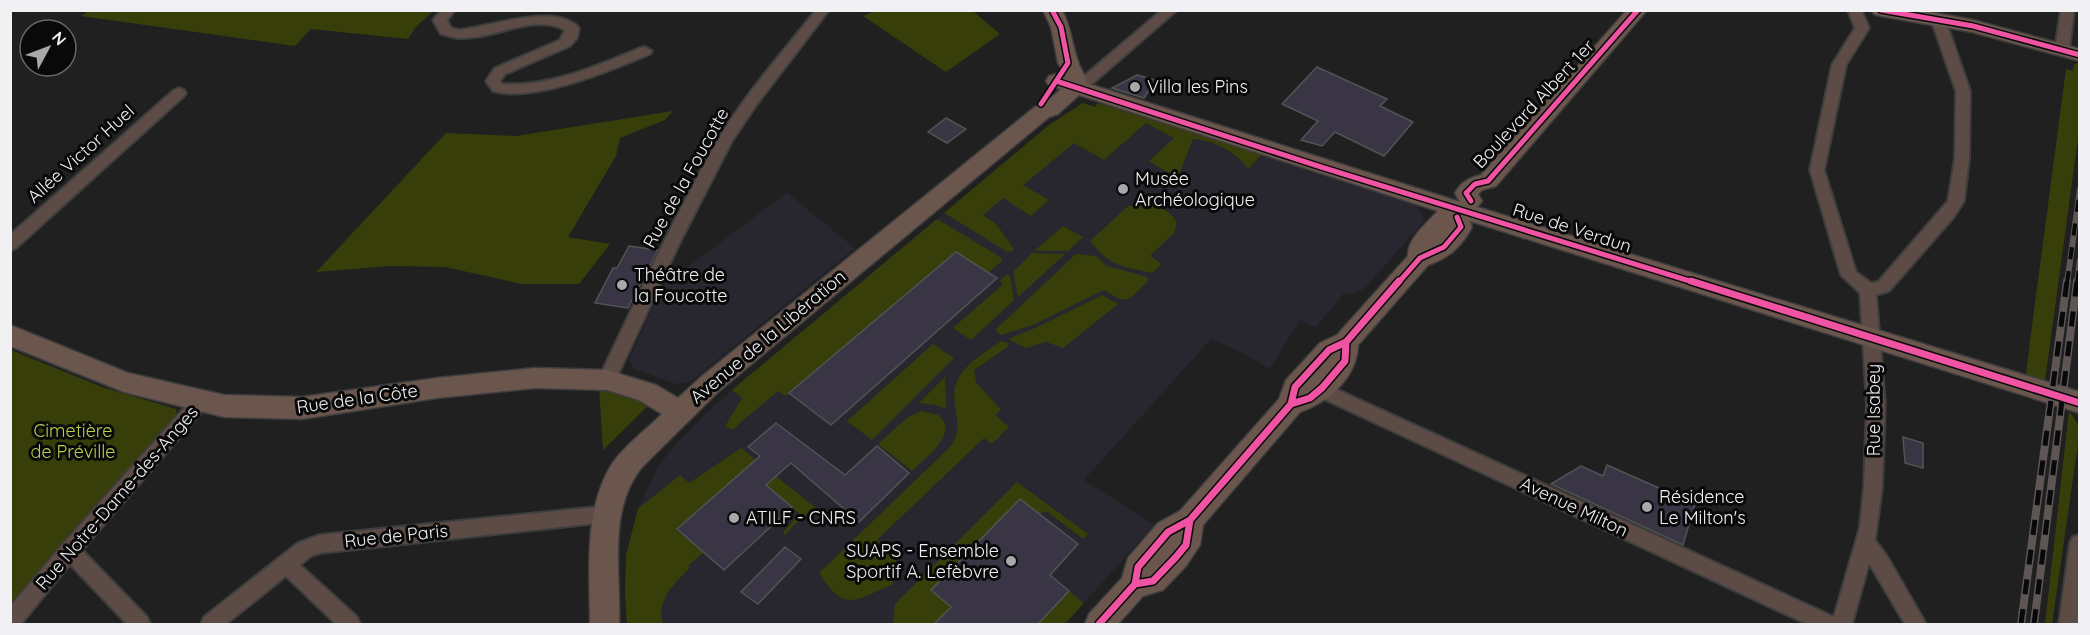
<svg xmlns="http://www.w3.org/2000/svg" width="2090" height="635" font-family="Quicksand,sans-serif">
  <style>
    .built { fill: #28262e }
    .green { fill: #383e09 }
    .building { fill: #3a3544; stroke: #535354; stroke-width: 1.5 }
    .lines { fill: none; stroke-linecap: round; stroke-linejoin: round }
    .street-casing { stroke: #3d3d3e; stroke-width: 4 }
    .secondary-casing { stroke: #3d3d3e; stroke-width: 3 }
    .street { fill: #5d4c46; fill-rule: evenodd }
    .secondary { fill: #6a564d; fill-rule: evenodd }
    .rail-far1-casing { stroke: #5d5654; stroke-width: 6 }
    .rail-casing { stroke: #5d5654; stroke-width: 8 }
    .rail-far1 { stroke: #09090a; stroke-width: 4; stroke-dasharray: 12; stroke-linecap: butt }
    .rail { stroke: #09090a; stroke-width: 5; stroke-dasharray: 15; stroke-linecap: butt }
    .cycleway-far1-casing { stroke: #09090a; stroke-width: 8 }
    .cycleway-casing { stroke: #09090a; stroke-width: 10 }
    .cycleway-far1 { stroke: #f153a3; stroke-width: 5 }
    .cycleway { stroke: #f153a3; stroke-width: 7 }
    .poi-dot { fill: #a8a8aa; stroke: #09090a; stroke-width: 2 }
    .labels { text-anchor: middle; stroke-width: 6; stroke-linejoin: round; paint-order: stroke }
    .poi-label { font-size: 18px; fill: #f1f1f3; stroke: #09090a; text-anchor: start }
    .street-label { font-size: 18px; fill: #f1f1f3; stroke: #09090a }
    .park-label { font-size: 18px; fill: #bcce4c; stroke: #09090a }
  </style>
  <rect width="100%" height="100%" fill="#202021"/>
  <!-- built -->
  <path class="built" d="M1083,103L1095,107L1098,103L1417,205L1425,220L1362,291L1348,295L1344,293L1316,327L1300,320L1270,369L1245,354L1211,339L1084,480L1154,525L1065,624H627L625,594L626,555L638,509L658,467L675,445L705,414L732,390L1049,125Z
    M787,193L855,248L690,382L676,384L634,369L629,359L662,286Z"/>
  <!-- green -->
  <path class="green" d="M90,10H433V11L415,28L408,39L311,29L295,46L81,16Z
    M875,11H973L1000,34L946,72L863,16Z
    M2079,62V131L2045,381L2026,374L2030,341L2066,69L2073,71L2074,65Z
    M1083,103L1095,107L1098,103L1261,155L1248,169C1238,153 1212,139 1193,139L1180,172L1182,173L1177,178L1149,161L1174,138L1146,123L1104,160L1074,143L1023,185L1049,200L1031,216L1003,198L983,215L996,224L1014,249L1011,252L1006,251L944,213L1049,125Z
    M673,111L665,120L620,138L616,156L568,237L610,244L579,284H522L445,267L390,266L316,272L446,133L516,136Z
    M1136,203C1151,202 1171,209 1177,223L1174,233L1150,256L1162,264L1152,273C1122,266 1110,267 1090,241L1127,207Z
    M937,219L1002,258V261L988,273L955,252L789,393L785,396L778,391L732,430L725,426L742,398L732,390Z
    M1063,226L1083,237L1068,251H1034Z
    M1032,253L1065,254L1018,297L1013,272Z
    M1076,254L1096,256L1107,266L1144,276L1148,278V281C1127,301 1130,306 1104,290L1033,325L1001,335L995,330Z
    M1006,275H1010L1014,300L971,340L953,328L1003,284L1000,281Z
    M1102,295L1118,304L1063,348L1046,342L1026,348L1008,339L1035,328Z
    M1001,341L1008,343L1009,346L974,370L976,382L1001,410L995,415L1009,427L992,444L984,438L877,540L896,557L893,584C855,600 845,614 819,573L952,445C965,423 949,403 956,384C963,364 985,353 1001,341Z
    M933,344L954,358L872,440L847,421Z
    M11,350L102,387L176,409L177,417L56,552L11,607Z
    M945,377L946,409L936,405L919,403Z
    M599,387L630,399L633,395L651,403L603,450Z
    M921,411L939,415L946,425C945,445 925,458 912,471L878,444L908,417Z
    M2069,411L2079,426V437L2052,624H2045Z
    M741,448L817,509L795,524L785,535L783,533L799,513L746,469L676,530L704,552L688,566L690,568C673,585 657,598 663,624H627L625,594L626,555L638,509L680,475L689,483Z
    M1017,482L1088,534L1083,539L1046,511L1039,514L1020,499L932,589L951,607L934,624H893L895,604Z
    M1069,591L1084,603L1065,624H1038Z"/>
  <!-- building -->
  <path class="building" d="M1317,67L1387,99L1380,106L1413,122L1384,156L1335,132L1322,146L1301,140L1318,121L1282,104Z
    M1137,75L1155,80L1144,98L1112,88Z
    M946,118L966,129L947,143L928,132Z
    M629,246L658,250L628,308L595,303L613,268H617Z
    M956,252L997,278L831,425L789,393Z
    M776,423L845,475L877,446L909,473L859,522L791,463L766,485L792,507L724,570L677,529L760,456L748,447Z
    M1903,437L1923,443V468L1905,463Z
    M1607,465L1695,504L1683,545L1551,484L1581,466L1603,476Z
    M1020,499L1078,544L1050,575L1069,591L1038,624H934L951,607L931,590Z
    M785,547L801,559L758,604L741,592Z"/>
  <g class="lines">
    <defs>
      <path id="street" d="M441,10H455L447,20L451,28L459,30C489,27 556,2 579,28L577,38L570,46L505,74L500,81L502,84C549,87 597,66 640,48L645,47L652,51L650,54C611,70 535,103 493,91L486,81L495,68L560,40L565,30C532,13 494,40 459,38C453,38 447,35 441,34L433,20Z
        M816,10H829L757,104L732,141L681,240L613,385L607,387L601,385L598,380C637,299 674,216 719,138C746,93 783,52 816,10Z
        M1162,10H1177L1093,83L1080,90H1070L1068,87L1083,77Z
        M1848,10H1861L1869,28L1846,65L1824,170L1856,272L1871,283L1878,282L1948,201L1955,158L1956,91L1931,19L1933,16H1943L1945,19L1970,91L1969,158L1964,201L1953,218L1889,291L1876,295L1885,404L1882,487L1875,540L1888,558L1926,624H1905L1869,563L1852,624H1807L1326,400L1316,393L1313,388L1316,383C1325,380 1330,385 1338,390L1834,617L1860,527L1864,487L1867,404L1860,293L1841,275L1810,170L1832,65L1855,28Z
        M2061,10H2074L2069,50L2062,54L2055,50Z
        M179,88L184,90L186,93L184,96L16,248L10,250V235L174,90Z
        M200,395L206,397L209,402L206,407L82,550L147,617L150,624H127L70,564L21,624H10V607L63,544L194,397Z
        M607,506L614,508L616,514L614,520L607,522L320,553L311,556L300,565L357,617L360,624H336L286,576L226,624H201L204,617L298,543L320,535Z
        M2080,535L2079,624H2059L2070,543L2073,537Z"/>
      <path id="secondary" d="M1043,10H1062C1072,30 1071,42 1078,61C1080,70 1086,74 1086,83L1460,202L1455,193C1461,182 1469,178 1481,175L1627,10H1647L1496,186L1482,190L1478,194L1482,201L1477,207L2080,392V413L1470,221L1472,227C1462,246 1449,258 1428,265L1358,345C1357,377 1329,402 1300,412L1203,525L1200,545L1186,566L1163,590L1143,596L1118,624H1085L1089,614L1122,578L1128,558L1158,523L1180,511L1279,399L1286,380L1320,343L1337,335L1408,256C1407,239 1427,223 1438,211L1079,95L1058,114L1049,117L719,391L642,467C607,510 621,573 619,624H590C590,572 583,510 612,464C625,445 646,430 662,414L639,400L607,390L535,388L437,398L302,419L224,417L124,392L10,346V325L128,373L224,395L302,397L437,378L535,368L607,370L656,385L678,398L701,377L1035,107L1044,104L1061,89L1049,86L1046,81L1049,76L1056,74L1066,77L1058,63L1051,27Z
        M1872,10H1918L1973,20L2080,49V61L1972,32L1881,16L1874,14Z"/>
    </defs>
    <!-- street casing -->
    <use href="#street" class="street-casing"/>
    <!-- secondary casing -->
    <use href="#secondary" class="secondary-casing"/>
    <!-- street -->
    <use href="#street" class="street"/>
    <!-- secondary -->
    <use href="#secondary" class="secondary"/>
    <defs>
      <path id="rail-far1" d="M2067,283L2080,189
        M2077,283L2080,260"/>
      <path id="rail" d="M2021,624L2067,281
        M2034,624L2077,281"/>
    </defs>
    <!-- rail-far1 casing -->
    <use href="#rail-far1" class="rail-far1-casing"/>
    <!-- rail casing -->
    <use href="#rail" class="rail-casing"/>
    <!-- rail-far1 -->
    <use href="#rail-far1" class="rail-far1"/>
    <!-- rail -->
    <use href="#rail" class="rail"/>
    <defs>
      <path id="cycleway-far1" d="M1881,10L1973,26L2080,55
        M1056,81L1321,167L1696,283
        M1041,104L1068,63L1061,27L1052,10
        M1471,201L1466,193L1475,184L1488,181L1638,10
        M1398,283L1420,258L1444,247L1461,227L1457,217"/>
      <path id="cycleway" d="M1691,281L2080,403
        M1291,404L1310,398L1322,388L1345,361L1346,342
        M1135,584L1153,581L1176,557L1186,545L1190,520
        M1099,624L1135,584L1138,567L1168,532L1190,520L1291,404L1295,387L1329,350L1346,342L1399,281"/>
    </defs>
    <!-- cycleway-far1 casing -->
    <use href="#cycleway-far1" class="cycleway-far1-casing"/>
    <!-- cycleway casing -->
    <use href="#cycleway" class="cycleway-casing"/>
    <!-- cycleway-far1 -->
    <use href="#cycleway-far1" class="cycleway-far1"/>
    <!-- cycleway -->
    <use href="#cycleway" class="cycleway"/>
  </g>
  <!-- markers -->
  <g class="poi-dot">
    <circle cx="1135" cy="87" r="6"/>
    <circle cx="1123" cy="189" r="6"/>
    <circle cx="622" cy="285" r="6"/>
    <circle cx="1647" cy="507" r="6"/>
    <circle cx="734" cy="518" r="6"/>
    <circle cx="1011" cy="561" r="6"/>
  </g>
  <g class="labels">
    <!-- poi labels -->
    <g class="poi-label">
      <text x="1147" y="93">Villa les Pins</text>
      <text x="1135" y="185">Musée<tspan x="1135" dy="21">Archéologique</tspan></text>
      <text x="634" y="281">Théâtre de<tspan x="634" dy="21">la Foucotte</tspan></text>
      <text x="1659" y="503">Résidence<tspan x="1659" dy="21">Le Milton's</tspan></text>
      <text x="746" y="524">ATILF - CNRS</text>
      <text x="999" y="557" text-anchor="end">SUAPS - Ensemble<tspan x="999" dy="21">Sportif A. Lefèbvre</tspan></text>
    </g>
    <!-- street labels -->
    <g class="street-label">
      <text transform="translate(1534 104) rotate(-47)" y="6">Boulevard Albert 1er</text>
      <text transform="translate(81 154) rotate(-42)" y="6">Allée Victor Huel</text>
      <text transform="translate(686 178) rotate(-61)" y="6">Rue de la Foucotte</text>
      <text transform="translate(1572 228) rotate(18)" y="6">Rue de Verdun</text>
      <text transform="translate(768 337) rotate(-40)" y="6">Avenue de la Libération</text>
      <text transform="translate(357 399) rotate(-8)" y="6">Rue de la Côte</text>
      <text transform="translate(1874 410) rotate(-90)" y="6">Rue Isabey</text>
      <text transform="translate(117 498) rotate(-49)" y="6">Rue Notre-Dame-des-Anges</text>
      <text transform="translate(1574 507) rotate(25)" y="6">Avenue Milton</text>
      <text transform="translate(396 536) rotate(-6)" y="6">Rue de Paris</text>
    </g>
    <!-- park labels -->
    <g class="park-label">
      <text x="73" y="437">Cimetière<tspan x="73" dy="21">de Préville</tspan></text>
    </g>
  </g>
  <!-- border -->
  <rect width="2090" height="635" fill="none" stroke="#f1f1f3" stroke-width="24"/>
  <!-- north arrow -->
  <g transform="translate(48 48) rotate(49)"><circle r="28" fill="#09090a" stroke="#666667" stroke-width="1.5"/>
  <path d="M0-4.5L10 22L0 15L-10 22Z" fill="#a8a8aa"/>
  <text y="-9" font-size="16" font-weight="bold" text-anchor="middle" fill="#f1f1f3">N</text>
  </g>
</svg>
